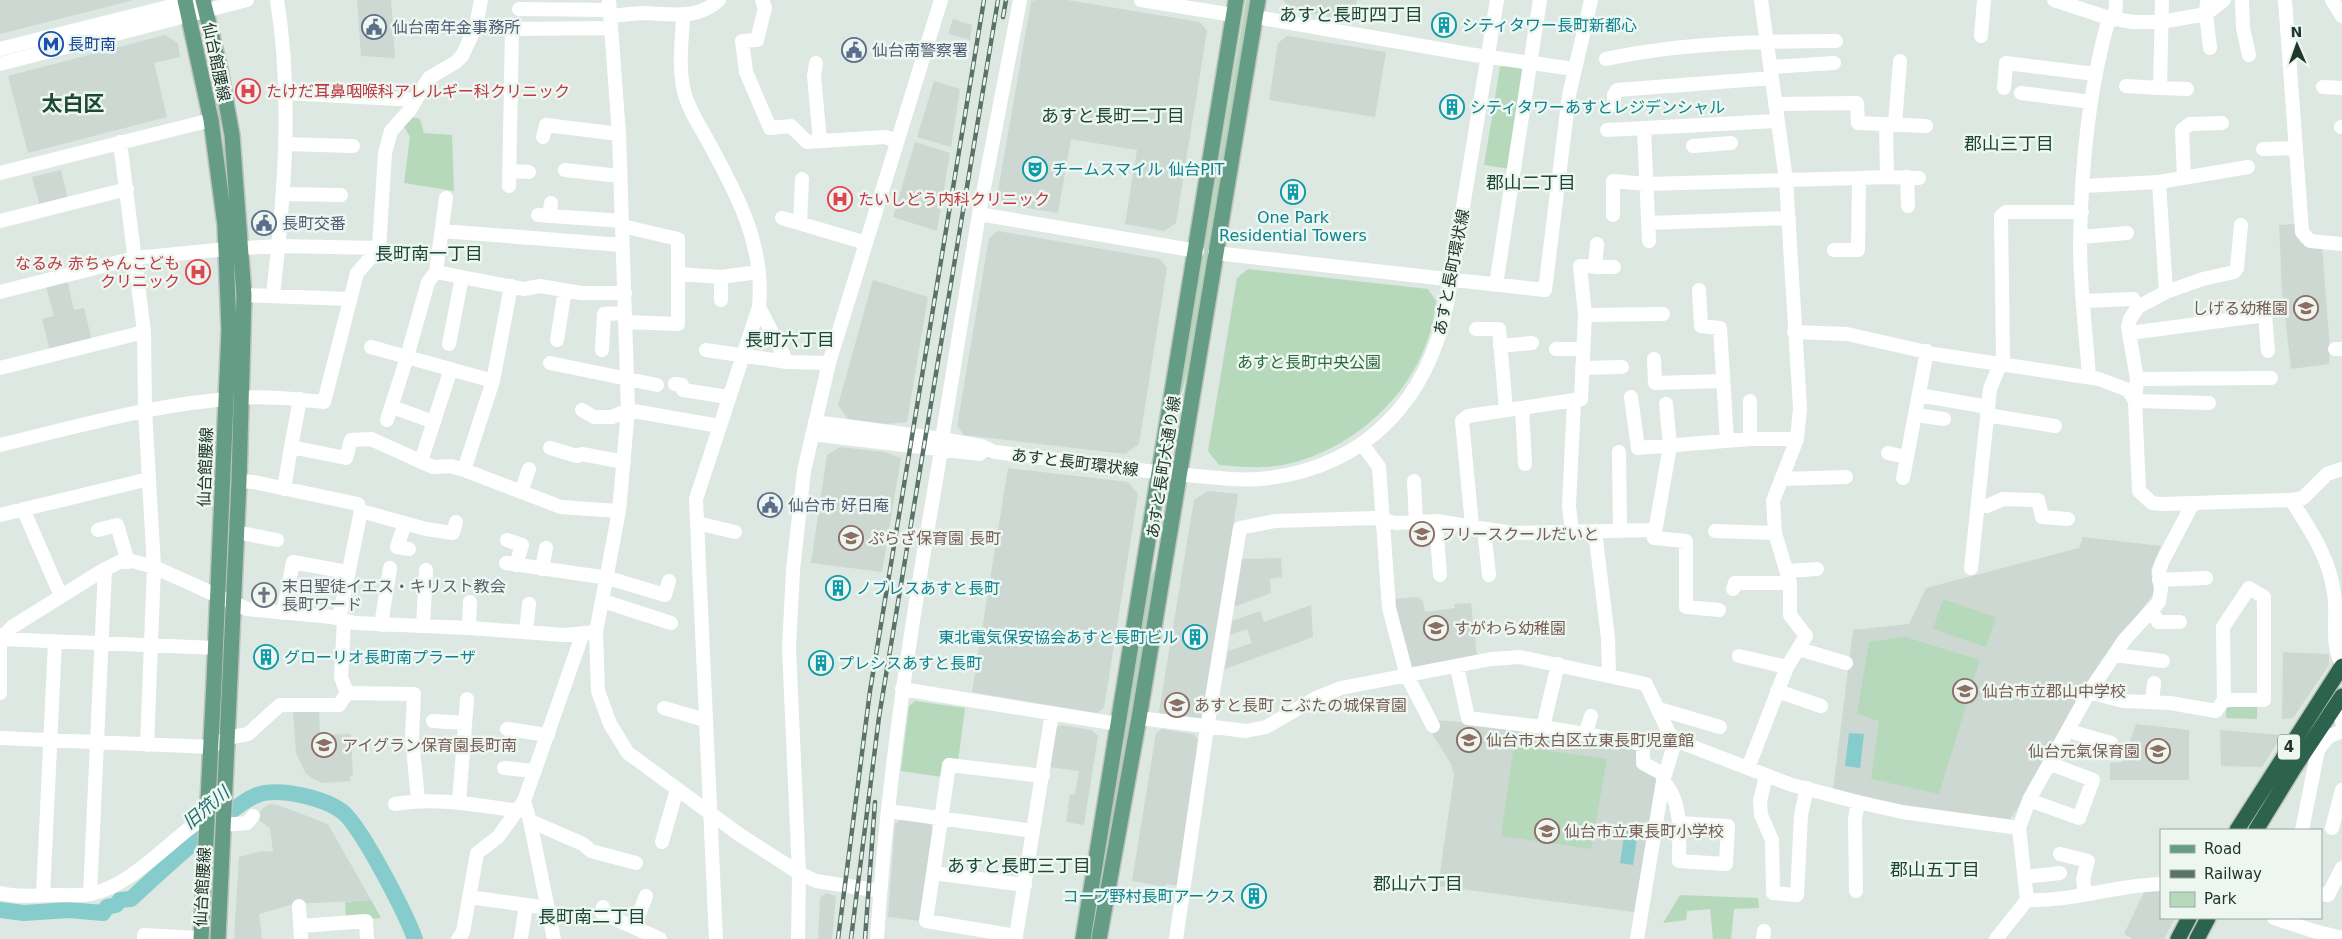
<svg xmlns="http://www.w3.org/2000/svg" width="2342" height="939" font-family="'DejaVu Sans','Noto Sans JP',sans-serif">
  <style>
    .built { fill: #ccd8d1 }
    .green { fill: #b7d9bb }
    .water { fill: #87cccc }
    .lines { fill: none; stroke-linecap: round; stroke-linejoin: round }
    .river { stroke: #87cccc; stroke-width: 16 }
    .major-casing { stroke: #bcc3c0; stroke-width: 18 }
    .highway-casing { stroke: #bcc3c0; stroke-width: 18 }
    .minor { stroke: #fff; stroke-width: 14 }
    .major { stroke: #649c85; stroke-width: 15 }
    .highway { stroke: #2d624f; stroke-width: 15 }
    .rail-casing { stroke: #5a7368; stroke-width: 4.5 }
    .rail { stroke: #edf6f0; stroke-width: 2.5; stroke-dasharray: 8; stroke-linecap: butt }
    .labels { text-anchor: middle; stroke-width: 5; stroke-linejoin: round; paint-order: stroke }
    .shield { fill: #edf6f0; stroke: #5e7068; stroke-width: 1 }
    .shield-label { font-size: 15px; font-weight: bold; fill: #20372d }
    .culture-label { font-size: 16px; fill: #0d838f; stroke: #edf6f0; text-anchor: start }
    .service-label { font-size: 16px; fill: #4e5e75; stroke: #edf6f0; text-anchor: start }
    .transit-label { font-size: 16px; fill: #164399; stroke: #edf6f0; text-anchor: start }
    .street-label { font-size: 16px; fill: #20372d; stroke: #edf6f0 }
    .health-label { font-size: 16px; fill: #be3a42; stroke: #edf6f0; text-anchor: start }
    .education-label { font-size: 16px; fill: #785e54; stroke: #edf6f0; text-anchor: start }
    .park-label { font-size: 16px; fill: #2c6b3b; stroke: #edf6f0 }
    .worship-label { font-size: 16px; fill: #5b616d; stroke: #edf6f0; text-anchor: start }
    .neighbourhood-label { font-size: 18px; fill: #1d4837; stroke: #edf6f0 }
    .water-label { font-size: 18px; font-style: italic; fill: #1e6e6f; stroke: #edf6f0 }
    .district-label { font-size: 21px; font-weight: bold; fill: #1d4837; stroke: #edf6f0 }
  </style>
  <rect width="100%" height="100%" fill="#dde8e2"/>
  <!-- built -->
  <path class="built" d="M0,0H134L0,34Z
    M357,0H391L395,58L361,56Z
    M1035,0H1067L1200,22L1207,31L1176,223L1164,231L1125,224L1137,150L1071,139L1058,213L1001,204L997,196L1031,2Z
    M1283,0H1357L1353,21L1291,10Z
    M953,19L972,25L970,40L948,34Z
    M165,35L178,43L180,57L154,63L167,117L28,153L8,76Z
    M1287,36L1386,52L1375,117L1269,100L1278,43Z
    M934,81L960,89L951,147L917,137Z
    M915,142L950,153L937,231L893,217Z
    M61,170L68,199L40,206L32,177Z
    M2297,224L2300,243L2322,245L2330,350L2329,364L2291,369L2282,291L2279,225Z
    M998,231L1160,259L1167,268L1139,444L1125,454L964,435L957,426L989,238Z
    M67,280L74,310L84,308L92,341L50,352L42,319L54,316L46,286Z
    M873,280L928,297L907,422L887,424L848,419L838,405Z
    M840,447L885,452L901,458L882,572L811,563L827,455Z
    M1008,468L1128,482L1138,494L1104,708L1097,713L972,692Z
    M1208,491L1238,494L1205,720L1163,717L1159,712L1194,500Z
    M2083,537L2161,546L2151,570L2154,593L2109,652L2037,782L2010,819L1905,808L1833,790L1853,630L1909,624L1926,588L2079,548Z
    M1281,558L1282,577L1270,579L1271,593L1234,607L1241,559Z
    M1417,597L1423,601L1425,612L1455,608L1454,604L1471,603L1477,655L1410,669L1393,599Z
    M1311,605L1313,637L1225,669L1228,651L1252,643L1247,629L1230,635L1232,621L1260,611L1264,622Z
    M2283,652L2329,654V665L2293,718L2282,719Z
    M319,709L320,735L351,734L353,776H350V781L322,783L312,778L306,774L296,753L293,710Z
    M1435,720L1495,725L1635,746L1658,777L1634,912L1438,886L1454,776L1451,764L1430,730Z
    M2136,724L2189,730V780H2110V763L2123,762Z
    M1061,725L1092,730L1098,736L1084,825L1066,822L1070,794L1075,795L1079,771L1049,767L1055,728Z
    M1162,729L1193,734L1199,740L1179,886L1166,884L1165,887L1132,881L1156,733Z
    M2220,730L2282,735L2262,767L2221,766Z
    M270,804L278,805L328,824L371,900L294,904L259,914L262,939H234L239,857L262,851L273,852L270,828L260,821L258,815L264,807Z
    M902,818L930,822L933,830L921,921L888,917L895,824Z
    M2146,888H2161V918H2175L2164,939H2133L2124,934Z
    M826,893L836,896L832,939H818L820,898Z"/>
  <!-- green -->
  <path class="green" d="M1246,0H1251L1193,351L1182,392H1180Z
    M1506,64L1523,67L1510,169L1484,165L1500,67Z
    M413,117L420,119L424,133L452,135L454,191L404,183L410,137L403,125Z
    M1248,269L1428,289L1436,301C1429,381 1361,449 1283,465C1261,469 1241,467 1219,465L1208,451L1237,278Z
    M1153,571L1155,572L1103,893L1096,917H1094L1148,589Z
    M1943,599L1996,617L1986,647L1933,629Z
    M1905,637L1980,660L1939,794L1871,779L1879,721L1857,714L1869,642Z
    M915,701L965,708L958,762L944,760L942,777L901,771L909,706Z
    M2231,703H2257V719L2226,718V709Z
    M1514,746L1607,759L1591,849L1501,836Z
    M1680,895L1758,898L1759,908L1734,909L1731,939H1713L1710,909L1687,911L1686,920L1663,923Z
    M371,900L381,918L346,920L345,902Z"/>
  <!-- water -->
  <path class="water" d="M1849,733L1864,734L1860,768L1845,766Z
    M1625,830L1638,832L1633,865L1620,863Z"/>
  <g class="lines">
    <!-- river -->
    <path class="river" d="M0,910L24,913L69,910L103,913L107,907L116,905L120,900L131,899C161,871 191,844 223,818C233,810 244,800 257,795C279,787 326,798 344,813C364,832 405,912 415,939"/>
    <defs>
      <path id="major" d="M185,0L211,120L225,225L229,330L214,682L201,939
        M203,0L220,69L232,135L244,295L239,481L218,939
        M1083,939L1236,0
        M1099,939L1139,718L1258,0"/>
      <path id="highway" d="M2237,830L2342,666
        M2256,830L2294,768L2342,696
        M2178,939L2189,918
        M2197,939L2208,918"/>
    </defs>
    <!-- major casing -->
    <use href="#major" class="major-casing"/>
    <!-- highway casing -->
    <use href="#highway" class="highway-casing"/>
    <!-- minor -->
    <path class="minor" d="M609,0L619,134L628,410L619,511L596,632L598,691L610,724L628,753L740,835L799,873L816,881L880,891
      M762,0L765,8L757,40L742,41L746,72L770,128L791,126L807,142L885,137L897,141
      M1141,0L1233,15
      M2054,0L2109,18L2133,22H2161L2206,14L2224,0
      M2207,0L2206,14L2210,48
      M2242,0L2243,28L2249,55
      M2285,0L2302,232L2310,241L2342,244
      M2332,0L2342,16
      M519,9L610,10
      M610,16C622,15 634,13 645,13C671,14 698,20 719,0
      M683,16C682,40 678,67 684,91C687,107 701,128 709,143C737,194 765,246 759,307L696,499L716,939
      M1256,17L1468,54L1574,69
      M2115,19L2116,0
      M476,26L512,29L611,28
      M1981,36L1984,0
      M0,49L196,0
      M1606,59C1679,43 1762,41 1836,41
      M816,63L814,76L820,141
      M0,64L247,0
      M1770,67L1834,63
      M2126,86L2160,88L2162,0
      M2323,87L2342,88
      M2004,88L2006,63L2095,74
      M2160,88L2187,89
      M286,93L416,100
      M2021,93L2091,102
      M1775,104L1857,103L1858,123L1926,126
      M1614,105V95L1617,90L1772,78
      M1895,124L1900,61
      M2341,127H2342
      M1644,129L1649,241
      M1607,130L1776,121
      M543,137L546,125L619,134
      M120,142L144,332L145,410L154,567L147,745
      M285,144L353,146
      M1693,146L1731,143
      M2263,149L2296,148
      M565,170L620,176
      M509,171L529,172
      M0,173L211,120
      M1887,177L1919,178
      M1907,177L1908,206
      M1859,178L1887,177L1886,124
      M2184,178L2182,130L2190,124L2222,123
      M2159,182L2166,292
      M509,186L512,29
      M2084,186L2159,182L2248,167
      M283,194L341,195
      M446,198L436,272L428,282L407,357L493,381
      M979,214L1197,251
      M538,215L622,221
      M1613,215V181L1647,184L1859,178L1858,250H1834
      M549,216L551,203
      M782,218L866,243
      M0,221L127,189
      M800,223L802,179
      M1648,223L1789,218
      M2241,225L2237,268L2234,272L2203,279L2166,292L2138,307L2130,319L2128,327L2137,379L2135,401L2139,491L2152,503L2161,504L2291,500L2303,498L2327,474L2342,469
      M622,226L678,239V324L625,322
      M442,231L622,245
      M2081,237L2127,233
      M1215,253L1545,290L1569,95L1591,0
      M1595,267L1597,244
      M436,272L524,289L540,286L581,293H625
      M678,274L721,277L758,272
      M1496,285L1540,0
      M1699,290L1701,326L1720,328L1727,441
      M0,292L135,258L227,249L279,246L379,248
      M244,295L350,299
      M273,295C284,198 293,97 277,0
      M721,300V277
      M2084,301L2133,299L2138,307
      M759,307L787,362
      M1585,315L1663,314
      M1476,329H1499L1506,410
      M1794,332L1847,334L1940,355L2099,379L2128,390L2135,401
      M2130,333L2265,315L2268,351
      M557,340L565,290
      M449,344L462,277
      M1500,346L1532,343
      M371,347L407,357L387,420
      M1556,349H1583
      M2335,349H2342
      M602,350L604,314L625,313
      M706,350L787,362L829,363
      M1654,359L1655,383L1723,381
      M550,363L657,385
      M0,368L144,332
      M1582,368L1622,367
      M2089,377C2086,333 2080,288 2080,244C2081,169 2088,91 2109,18
      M2137,379L2271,378
      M675,384L682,385L683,390L728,397
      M1919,395L1988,407
      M1631,397L1638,448L1750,439H1797
      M300,399L291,447L346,458L351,440L371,439L433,467L451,466L464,470L561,507L619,511
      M1574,400L1581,399L1585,315L1580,266L1614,267
      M1750,401V439
      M2135,401L2209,403
      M1666,404L1670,446L1654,538L1686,541V607L1719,610
      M392,407L434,422
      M1522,408L1525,464
      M582,410L594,417H612L628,410L719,426
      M1916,415L1944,419
      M1987,415L2055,426
      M815,422L942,439L981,446L995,452C1058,460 1122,469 1186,475C1213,477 1242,482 1269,478C1368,465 1428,399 1447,304L1497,0
      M812,434L980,454
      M942,439L979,214L1020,0
      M1362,444L1379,467L1389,608L1407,676L1433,726
      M0,445C79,426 158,403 240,398C267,396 296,399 324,402L357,273L379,248L385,153L391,131L409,111L429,78L456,62L462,56L476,26L481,0
      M550,448L577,456L582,454L624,462
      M1619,452L1620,530
      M1888,453L1907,457
      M421,461L451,369
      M464,470L493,381L511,286
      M1903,478L1927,351
      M1781,479L1846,477
      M239,481L254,482L358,504L361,511L339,619
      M1414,481L1416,522
      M284,489L291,447
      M521,492L529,469
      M2291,500C2310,529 2329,557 2334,593C2338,616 2330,644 2342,664
      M1978,505L1987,506L2003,499L2038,500L2042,517L2068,519
      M23,509L61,596
      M361,511L426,529L453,533L456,522
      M0,515L149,479
      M1436,521L1440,575
      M405,523L397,547L409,549
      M697,523L735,532
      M1472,525L1462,421L1468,416L1574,400L1569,506L1572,532
      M1484,529L1489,575
      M98,530L117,525L128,562
      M1595,531L1608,638L1609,674
      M1715,531L1775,533
      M236,532L277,540
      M507,540L522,545L516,565
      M506,563L608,578L665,595L669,581
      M1971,568L1990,389L2003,357L2001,216L2006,212H2082
      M542,569L546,548
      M1787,571L1817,569
      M2159,580L2206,578
      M1733,589L1735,583H1790
      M603,601L671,623
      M2152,611L2158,622H2180
      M283,613L293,562L347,572
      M381,625L390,568
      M423,626L426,570
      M469,628L470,602
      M526,632L529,604
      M0,635V693
      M0,639L216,648
      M1,639L12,627L100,572L119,562L132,561L154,567L247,609L332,617L355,623L469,628L564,635L596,632
      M1799,649L1846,663
      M2114,655L2163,661
      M1739,656L1787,667
      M1457,667L1468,718L1543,727L1643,744V763L1665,775
      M902,689L1118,724
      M1777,691L1821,706
      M2089,692L2123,701L2170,703L2216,711L2224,700L2223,627L2249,588L2264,597V700H2224
      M347,693L414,694L412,738L418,800
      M2152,702L2154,683
      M664,708L705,720
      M2334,708L2340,714L2342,722
      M1659,709L1720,727
      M1139,718L1246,731L1266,727L1316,698L1341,688L1491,659L1520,657L1646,684L1670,735L1680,742L1792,785L1858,802L1902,812L2019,828
      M433,721L465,723
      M1543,727L1558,664
      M507,729L548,735
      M2069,731L2111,743
      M1585,735L1591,716
      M0,738L211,747L227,738L248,734L280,705H339L347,693L341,677L344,621
      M504,768L535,771
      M1748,768L1787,667L1806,636L1790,615V583L1775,533L1773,501L1797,439L1800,408L1786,180L1761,0
      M1043,776L949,765L926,921L1016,936L1052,713
      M1766,776L1760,801L1761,815L1772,840L1773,893L1797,895L1801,815L1807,788
      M1663,781C1683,801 1679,836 1679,861L1726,864L1728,826L1679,823
      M2029,800L2079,818L2093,780L2051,764
      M524,801L530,821L554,939
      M459,802L467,699
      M395,804C436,797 477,805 519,811
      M888,811L1033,831
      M530,821L583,844L591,851L636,863
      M223,825L247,823L253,816
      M2332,828L2342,790
      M2302,830L2318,750L2328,737L2342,731
      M662,842L677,789
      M2060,854L2088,861L2083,879L2085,894
      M933,873L1025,885
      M2026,877L2060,873
      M1856,891L1855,819L1858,802
      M0,893C18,898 35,895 53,895C65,895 79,896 91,894C135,884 171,838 208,815
      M90,894L105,569
      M2321,894L2328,895L2342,868
      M43,895L55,641
      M469,897L548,908
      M2027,900C2072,902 2115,885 2161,884
      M299,906L301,939
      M603,907L602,913L660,939
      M2274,918L2314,931L2342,938
      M301,926L366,921L367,939
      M634,927L646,896
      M521,938L526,905
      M144,939V935L201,938
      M458,939L463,932L477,853L498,837L524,801L583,633
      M798,939L799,873L789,648L793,570L804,471L829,363L941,0
      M877,939C887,775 913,613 941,451
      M1176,939L1207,728L1240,528L1275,521L1374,518L1396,523L1436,521L1512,533L1655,530
      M1637,939L1663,781L1676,739
      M1763,939L1764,931
      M1996,939L2027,900L2019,828L2029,800L2089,692L2125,639L2159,602L2161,589L2159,571L2162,562L2193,503"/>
    <!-- major -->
    <use href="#major" class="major"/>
    <!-- highway -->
    <use href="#highway" class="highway"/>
    <defs>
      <path id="rail" d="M1003,17L1006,0
        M838,939L870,691L984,0
        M851,939L879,717L998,0
        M865,939L875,802"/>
    </defs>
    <!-- rail casing -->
    <use href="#rail" class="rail-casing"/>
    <!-- rail -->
    <use href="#rail" class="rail"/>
  </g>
  <!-- icons -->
  <defs>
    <symbol id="building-ring" viewBox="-11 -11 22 22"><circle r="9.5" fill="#edf6f0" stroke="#0f9aa8" stroke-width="1.5"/><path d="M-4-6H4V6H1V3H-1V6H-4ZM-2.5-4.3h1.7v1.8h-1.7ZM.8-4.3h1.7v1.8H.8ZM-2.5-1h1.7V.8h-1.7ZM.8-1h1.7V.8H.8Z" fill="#0f9aa8"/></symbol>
    <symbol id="civic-ring" viewBox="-11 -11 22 22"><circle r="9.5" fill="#edf6f0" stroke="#5c6f8a" stroke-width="1.5"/><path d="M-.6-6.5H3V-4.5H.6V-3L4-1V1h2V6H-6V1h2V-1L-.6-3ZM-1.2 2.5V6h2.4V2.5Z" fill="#5c6f8a"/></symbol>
    <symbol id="metro-ring" viewBox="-11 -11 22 22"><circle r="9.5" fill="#edf6f0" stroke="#1a4fb4" stroke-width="1.5"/><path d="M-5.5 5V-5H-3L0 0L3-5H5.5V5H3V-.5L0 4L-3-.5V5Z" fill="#1a4fb4"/></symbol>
    <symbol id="hospital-ring" viewBox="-11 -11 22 22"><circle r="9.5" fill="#edf6f0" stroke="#e0444e" stroke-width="1.5"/><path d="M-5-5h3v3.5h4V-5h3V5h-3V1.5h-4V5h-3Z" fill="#e0444e"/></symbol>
    <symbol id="theatre-ring" viewBox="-11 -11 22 22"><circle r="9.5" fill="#edf6f0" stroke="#0f9aa8" stroke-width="1.5"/><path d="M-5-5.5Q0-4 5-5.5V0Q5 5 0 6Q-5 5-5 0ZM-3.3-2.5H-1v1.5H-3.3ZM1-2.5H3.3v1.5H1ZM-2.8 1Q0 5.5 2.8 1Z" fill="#0f9aa8"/></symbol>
    <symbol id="school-ring" viewBox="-11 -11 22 22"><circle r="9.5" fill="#edf6f0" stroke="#8d6e63" stroke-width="1.5"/><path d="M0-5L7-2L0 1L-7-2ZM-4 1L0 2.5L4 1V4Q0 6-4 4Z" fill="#8d6e63"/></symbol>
    <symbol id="church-ring" viewBox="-11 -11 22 22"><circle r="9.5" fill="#edf6f0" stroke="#6b7280" stroke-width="1.5"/><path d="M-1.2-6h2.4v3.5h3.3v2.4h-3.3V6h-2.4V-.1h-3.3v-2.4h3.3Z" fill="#6b7280"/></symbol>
  </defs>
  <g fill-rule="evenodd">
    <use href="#building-ring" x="1430" y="11" width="28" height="28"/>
    <use href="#civic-ring" x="360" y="13" width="28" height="28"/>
    <use href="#metro-ring" x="37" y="30" width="28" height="28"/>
    <use href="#civic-ring" x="840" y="36" width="28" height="28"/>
    <use href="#hospital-ring" x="234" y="77" width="28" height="28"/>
    <use href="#building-ring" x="1438" y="93" width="28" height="28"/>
    <use href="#theatre-ring" x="1021" y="155" width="28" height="28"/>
    <use href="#building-ring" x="1279" y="178" width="28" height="28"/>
    <use href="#hospital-ring" x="826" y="185" width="28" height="28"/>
    <use href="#civic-ring" x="250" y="209" width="28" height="28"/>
    <use href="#hospital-ring" x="184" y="258" width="28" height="28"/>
    <use href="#school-ring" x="2292" y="294" width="28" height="28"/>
    <use href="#civic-ring" x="756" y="491" width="28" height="28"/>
    <use href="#school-ring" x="1408" y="520" width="28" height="28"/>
    <use href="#school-ring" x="837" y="524" width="28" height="28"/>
    <use href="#building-ring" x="824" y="574" width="28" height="28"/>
    <use href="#church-ring" x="250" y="581" width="28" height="28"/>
    <use href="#school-ring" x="1422" y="614" width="28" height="28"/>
    <use href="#building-ring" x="1181" y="623" width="28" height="28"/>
    <use href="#building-ring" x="252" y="643" width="28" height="28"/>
    <use href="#building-ring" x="807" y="649" width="28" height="28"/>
    <use href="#school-ring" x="1951" y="677" width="28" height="28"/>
    <use href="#school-ring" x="1163" y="691" width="28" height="28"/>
    <use href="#school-ring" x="1455" y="726" width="28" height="28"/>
    <use href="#school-ring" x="310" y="731" width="28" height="28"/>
    <use href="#school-ring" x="2144" y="737" width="28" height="28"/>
    <use href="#school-ring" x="1533" y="817" width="28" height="28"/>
    <use href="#building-ring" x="1240" y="882" width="28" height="28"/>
  </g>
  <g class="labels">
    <!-- shield labels -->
    <rect class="shield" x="2278" y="734.5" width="22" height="25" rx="4"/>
    <g class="shield-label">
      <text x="2289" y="752">4</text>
    </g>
    <!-- culture labels -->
    <g class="culture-label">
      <text x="1462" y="31">シティタワー長町新都心</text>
      <text x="1470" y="113">シティタワーあすとレジデンシャル</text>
      <text x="1052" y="175">チームスマイル 仙台PIT</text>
      <text x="1293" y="223" text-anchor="middle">One Park<tspan x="1293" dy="18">Residential Towers</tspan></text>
      <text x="856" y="594">ノブレスあすと長町</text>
      <text x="1178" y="643" text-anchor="end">東北電気保安協会あすと長町ビル</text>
      <text x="284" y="663">グローリオ長町南プラーザ</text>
      <text x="838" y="669">プレシスあすと長町</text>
      <text x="1236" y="902" text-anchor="end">コープ野村長町アークス</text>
    </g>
    <!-- service labels -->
    <g class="service-label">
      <text x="392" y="33">仙台南年金事務所</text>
      <text x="872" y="56">仙台南警察署</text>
      <text x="282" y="229">長町交番</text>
      <text x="788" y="511">仙台市 好日庵</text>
    </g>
    <!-- transit labels -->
    <g class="transit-label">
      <text x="68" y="50">長町南</text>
    </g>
    <!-- street labels -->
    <g class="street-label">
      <text transform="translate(217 62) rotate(78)" y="6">仙台館腰線</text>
      <text transform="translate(1451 272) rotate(-79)" y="6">あすと長町環状線</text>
      <text transform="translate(1075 462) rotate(7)" y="6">あすと長町環状線</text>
      <text transform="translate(205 467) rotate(-88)" y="6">仙台館腰線</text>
      <text transform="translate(1163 467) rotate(-81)" y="6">あすと長町大通り線</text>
      <text transform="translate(202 887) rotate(-87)" y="6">仙台館腰線</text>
    </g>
    <!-- health labels -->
    <g class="health-label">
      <text x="266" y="97">たけだ耳鼻咽喉科アレルギー科クリニック</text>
      <text x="858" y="205">たいしどう内科クリニック</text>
      <text x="180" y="269" text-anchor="end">なるみ 赤ちゃんこども<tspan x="180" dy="18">クリニック</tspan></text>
    </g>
    <!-- education labels -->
    <g class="education-label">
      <text x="2288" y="314" text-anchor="end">しげる幼稚園</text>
      <text x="1440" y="540">フリースクールだいと</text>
      <text x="868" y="544">ぷらざ保育園 長町</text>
      <text x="1454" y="634">すがわら幼稚園</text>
      <text x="1982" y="697">仙台市立郡山中学校</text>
      <text x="1194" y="711">あすと長町 こぶたの城保育園</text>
      <text x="1486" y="746">仙台市太白区立東長町児童館</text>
      <text x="342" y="751">アイグラン保育園長町南</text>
      <text x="2140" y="757" text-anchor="end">仙台元氣保育園</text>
      <text x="1564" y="837">仙台市立東長町小学校</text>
    </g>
    <!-- park labels -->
    <g class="park-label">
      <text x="1309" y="368">あすと長町中央公園</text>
    </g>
    <!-- worship labels -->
    <g class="worship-label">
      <text x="282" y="592">末日聖徒イエス・キリスト教会<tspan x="282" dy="18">長町ワード</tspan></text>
    </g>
    <!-- neighbourhood labels -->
    <g class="neighbourhood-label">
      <text x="1351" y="21">あすと長町四丁目</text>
      <text x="1113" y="122">あすと長町二丁目</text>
      <text x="2009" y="150">郡山三丁目</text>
      <text x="1531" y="189">郡山二丁目</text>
      <text x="429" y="260">長町南一丁目</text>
      <text x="790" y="346">長町六丁目</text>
      <text x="1019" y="872">あすと長町三丁目</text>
      <text x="1935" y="876">郡山五丁目</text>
      <text x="1418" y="890">郡山六丁目</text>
      <text x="592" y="923">長町南二丁目</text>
    </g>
    <!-- water labels -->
    <g class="water-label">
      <text transform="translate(206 808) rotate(-40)" y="6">旧笊川</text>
    </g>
    <!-- district labels -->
    <g class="district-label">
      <text x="73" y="111">太白区</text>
    </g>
  </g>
  <!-- legend -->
  <rect x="2160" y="829" width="162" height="90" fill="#edf6f0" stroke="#9baaa2"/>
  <rect x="2170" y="845" width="25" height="8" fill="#649c85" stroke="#9baaa2"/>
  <text x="2204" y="854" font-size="15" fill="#20372d">Road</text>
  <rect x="2170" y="870" width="25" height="8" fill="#5a7368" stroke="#9baaa2"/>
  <text x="2204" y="879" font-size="15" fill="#20372d">Railway</text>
  <rect x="2170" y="892" width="25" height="15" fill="#b7d9bb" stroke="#9baaa2"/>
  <text x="2204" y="904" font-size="15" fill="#20372d">Park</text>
  <!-- north arrow -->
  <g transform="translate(2297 45) rotate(358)" stroke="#edf6f0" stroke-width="4" paint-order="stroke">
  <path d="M0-4L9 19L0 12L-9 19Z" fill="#20372d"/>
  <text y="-8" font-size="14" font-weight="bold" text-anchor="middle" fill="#20372d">N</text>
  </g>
</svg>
